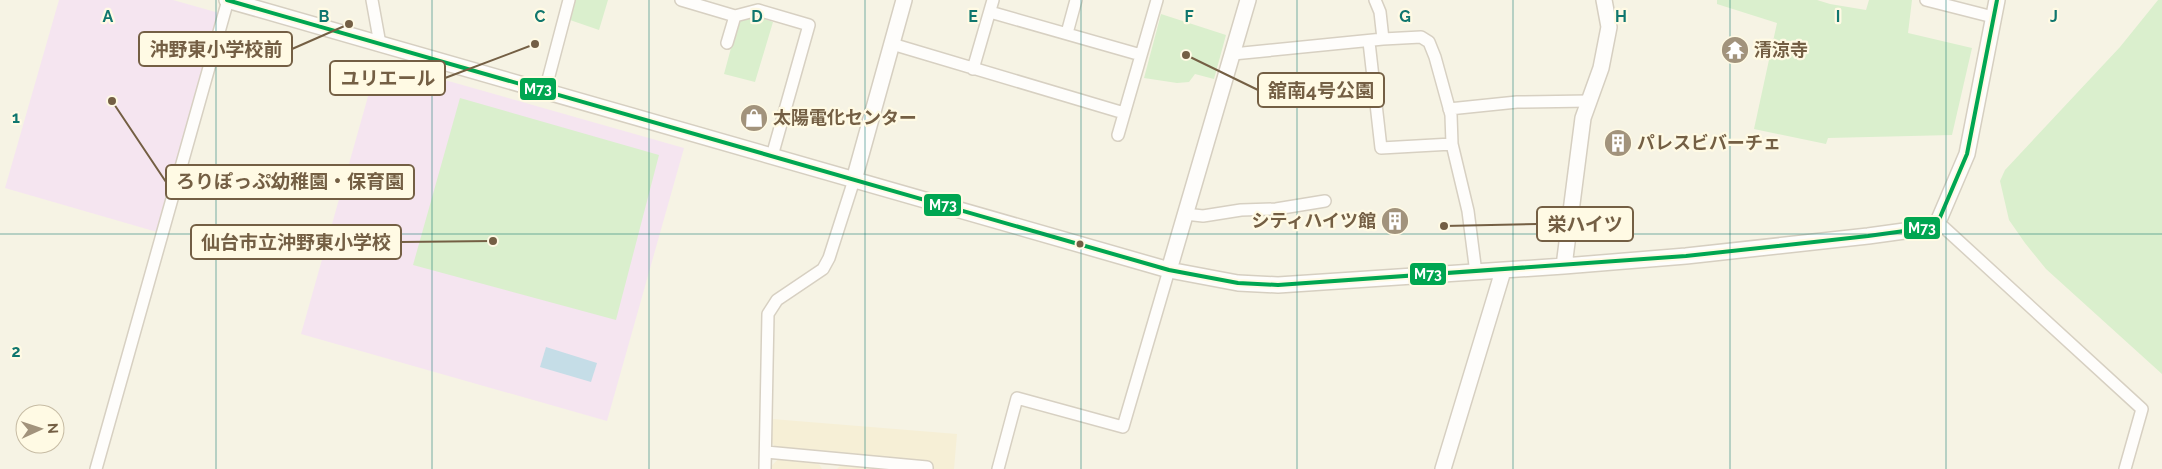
<svg xmlns="http://www.w3.org/2000/svg" width="2162" height="469" font-family="Raleway,'Noto Sans JP',sans-serif">
  <style>
    .residential { fill: #f6efd6 }
    .education { fill: #f5e5f0 }
    .green { fill: #daefcd }
    .water { fill: #c5dde7 }
    .lines { fill: none; stroke-linecap: round; stroke-linejoin: round }
    .street-casing { stroke: #d7d0c2; stroke-width: 14 }
    .secondary-casing { stroke: #d6cfc1; stroke-width: 18 }
    .street { stroke: #fefdfb; stroke-width: 11 }
    .secondary { stroke: #fefdfb; stroke-width: 15 }
    .bus-1-casing { stroke: #fffae4; stroke-width: 8 }
    .bus-1 { stroke: #00a651; stroke-width: 4 }
    .grid { fill: none; stroke: #0f766e; stroke-width: 1; stroke-opacity: 0.55 }
    .bus-dot { fill: #745f44; stroke: #fffae4; stroke-width: 2 }
    .labels { text-anchor: middle; stroke-width: 4.5; stroke-linejoin: round; paint-order: stroke }
    .poi-label { font-size: 18px; font-weight: bold; fill: #745f44; stroke: #fffae4; text-anchor: start }
    .grid-label { font-size: 16px; text-anchor: middle; font-weight: bold; fill: #0f766e; stroke: #fffae4; stroke-width: 4.5; stroke-linejoin: round; paint-order: stroke }
    .leader { fill: none; stroke: #745f44; stroke-width: 2 }
    .callout-dot { fill: #745f44; stroke: #fffae4; stroke-width: 2 }
    .callout { fill: #fffae4; stroke: #745f44; stroke-width: 2 }
    .callout-label { font-size: 19px; text-anchor: middle; font-weight: bold; fill: #745f44 }
    .line-badge { stroke: #fffae4; stroke-width: 2 }
    .badge-label { font-size: 14px; text-anchor: middle; font-weight: bold; fill: #fff }
  </style>
  <rect width="100%" height="100%" fill="#f6f3e4"/>
  <!-- residential -->
  <path class="residential" d="M772,419L957,434L954,469H931V461L778,450L772,443Z
    M778,459L819,464L822,469H769Z
    M842,464L904,469H837Z"/>
  <!-- education -->
  <path class="education" d="M59,0H173L219,13L157,232L5,188Z
    M378,61L684,148L607,421L301,334Z"/>
  <!-- green -->
  <path class="green" d="M575,0H608L599,30L570,20Z
    M1717,0H1817L1830,4L1866,10L1869,0H1912L1908,33L1972,48L1952,135L1828,138L1826,144L1754,129L1777,23L1717,4Z
    M2158,0H2162V374L2046,269L2025,243L2009,220L2000,181L2005,170L2120,47Z
    M1161,14L1226,35L1214,79L1195,74L1189,82L1177,83L1144,78Z
    M756,16L773,22L755,82L724,74L738,22Z
    M460,98L659,155L616,320L413,265Z"/>
  <!-- water -->
  <path class="water" d="M546,347L597,363L591,382L540,367Z"/>
  <g class="lines">
    <defs>
      <path id="street" d="M372,0L380,44
        M681,0L735,16L758,10L809,25L772,156
        M1375,0L1380,12L1383,39
        M1926,0L1993,17
        M990,12L1141,55
        M1067,33L1076,0
        M1369,42L1381,148L1452,144
        M727,43L735,16
        M892,44L1124,113
        M1233,54L1383,39L1421,37L1429,42L1435,57L1451,115L1452,144L1468,211L1476,273
        M973,69L993,0
        M545,91L569,0
        M1449,109L1517,102L1590,101
        M1118,135L1157,0
        M1185,214L1203,216L1241,210L1276,209L1325,201
        M1938,222L2142,409L2125,469
        M766,452L927,467V469
        M96,469L228,0
        M765,469L768,314L777,300L823,269L829,258L854,180
        M998,469L1017,398L1123,427L1169,270"/>
      <path id="secondary" d="M227,0L1169,270L1238,283L1278,285L1564,266L1686,256L1868,236L1919,229L1938,222L1967,154L1997,0
        M854,180L904,0
        M1564,266L1583,118L1601,68L1609,27L1604,0
        M1169,270L1248,0
        M1443,469L1503,271"/>
    </defs>
    <!-- street casing -->
    <use href="#street" class="street-casing"/>
    <!-- secondary casing -->
    <use href="#secondary" class="secondary-casing"/>
    <!-- street -->
    <use href="#street" class="street"/>
    <!-- secondary -->
    <use href="#secondary" class="secondary"/>
    <defs>
      <path id="bus-1" d="M227,0L1169,270L1238,283L1278,285L1686,256L1868,236L1919,229L1938,222L1967,154L1997,0"/>
    </defs>
    <!-- bus-1 casing -->
    <use href="#bus-1" class="bus-1-casing"/>
    <!-- bus-1 -->
    <use href="#bus-1" class="bus-1"/>
  </g>
  <!-- grid -->
  <path class="grid" d="M216,0V469M432,0V469M649,0V469M865,0V469M1081,0V469M1297,0V469M1513,0V469M1730,0V469M1946,0V469M0,234H2162"/>
  <!-- icons -->
  <defs>
    <symbol id="temple-disc" viewBox="-11 -11 22 22"><circle r="9.5" fill="#a2937c" stroke="#fffae4"/><path d="M0-6L5-2H3V0L6.5 2.5H4V6H1.5V3h-3V6H-4V2.5H-6.5L-3 0V-2H-5Z" fill="#fff"/></symbol>
    <symbol id="shop-disc" viewBox="-11 -11 22 22"><circle r="9.5" fill="#a2937c" stroke="#fffae4"/><path d="M-5-2.5h2.3a2.7 3.5 0 0 1 5.4 0H5L5.5 6h-11ZM-1.5-2.5h3a1.5 2.3 0 0 0-3 0Z" fill="#fff"/></symbol>
    <symbol id="building-disc" viewBox="-11 -11 22 22"><circle r="9.5" fill="#a2937c" stroke="#fffae4"/><path d="M-4-6H4V6H1V3H-1V6H-4ZM-2.5-4.3h1.7v1.8h-1.7ZM.8-4.3h1.7v1.8H.8ZM-2.5-1h1.7V.8h-1.7ZM.8-1h1.7V.8H.8Z" fill="#fff"/></symbol>
  </defs>
  <g fill-rule="evenodd">
    <use href="#temple-disc" x="1719" y="34" width="32" height="32"/>
    <use href="#shop-disc" x="738" y="102" width="32" height="32"/>
    <use href="#building-disc" x="1602" y="127" width="32" height="32"/>
    <use href="#building-disc" x="1379" y="205" width="32" height="32"/>
  </g>
  <!-- markers -->
  <circle class="bus-dot" cx="1080" cy="244" r="4.5"/>
  <g class="labels">
    <!-- poi labels -->
    <g class="poi-label">
      <text x="1754" y="56">清涼寺</text>
      <text x="773" y="124">太陽電化センター</text>
      <text x="1637" y="149">パレスビバーチェ</text>
      <text x="1376" y="227" text-anchor="end">シティハイツ館</text>
    </g>
  </g>
  <g class="grid-label">
    <text x="108" y="22">A</text>
    <text x="324" y="22">B</text>
    <text x="540" y="22">C</text>
    <text x="757" y="22">D</text>
    <text x="973" y="22">E</text>
    <text x="1189" y="22">F</text>
    <text x="1405" y="22">G</text>
    <text x="1621" y="22">H</text>
    <text x="1838" y="22">I</text>
    <text x="2054" y="22">J</text>
    <text x="16" y="123">1</text>
    <text x="16" y="357">2</text>
  </g>
  <!-- callouts -->
  <path class="leader" d="M349 24L292 49M535 44L445 78M1186 55L1258 90M112 101L166 182M1444 226L1537 224M493 241L401 242"/>
  <g class="callout-dot">
    <circle cx="349" cy="24" r="5"/>
    <circle cx="535" cy="44" r="5"/>
    <circle cx="1186" cy="55" r="5"/>
    <circle cx="112" cy="101" r="5"/>
    <circle cx="1444" cy="226" r="5"/>
    <circle cx="493" cy="241" r="5"/>
  </g>
  <g class="callout">
    <rect x="139" y="32" width="153" height="34" rx="5"/>
    <rect x="330" y="61" width="115" height="34" rx="5"/>
    <rect x="1258" y="73" width="126" height="34" rx="5"/>
    <rect x="166" y="165" width="248" height="34" rx="5"/>
    <rect x="1537" y="207" width="96" height="34" rx="5"/>
    <rect x="191" y="225" width="210" height="34" rx="5"/>
  </g>
  <g class="callout-label">
    <text x="216" y="56">沖野東小学校前</text>
    <text x="388" y="85">ユリエール</text>
    <text x="1321" y="97">舘南4号公園</text>
    <text x="290" y="188">ろりぽっぷ幼稚園・保育園</text>
    <text x="1585" y="231">栄ハイツ</text>
    <text x="296" y="249">仙台市立沖野東小学校</text>
  </g>
  <g class="line-badge">
    <rect x="519" y="77" width="38" height="24" rx="5" fill="#00a651"/>
    <rect x="923" y="193" width="39" height="24" rx="5" fill="#00a651"/>
    <rect x="1903" y="216" width="38" height="24" rx="5" fill="#00a651"/>
    <rect x="1409" y="262" width="38" height="24" rx="5" fill="#00a651"/>
  </g>
  <g class="badge-label">
    <text x="538" y="94">M73</text>
    <text x="943" y="210">M73</text>
    <text x="1922" y="233">M73</text>
    <text x="1428" y="279">M73</text>
  </g>
  <!-- north arrow -->
  <g transform="translate(40 429) rotate(87)"><circle r="24" fill="#fffae4" stroke="#c7bca4"/>
  <path d="M0-4L9 19L0 12L-9 19Z" fill="#a2937c"/>
  <text y="-8" font-size="14" font-weight="bold" text-anchor="middle" fill="#745f44">N</text>
  </g>
</svg>
